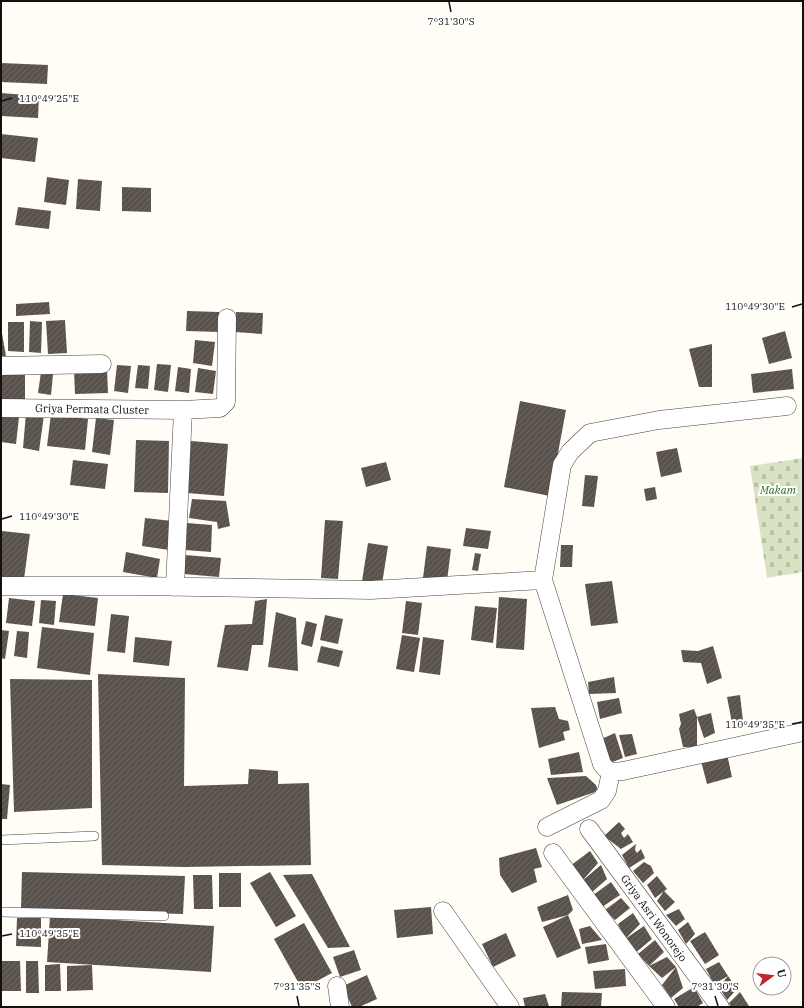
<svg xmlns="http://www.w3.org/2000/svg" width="804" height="1008" font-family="'IBM Plex Serif',serif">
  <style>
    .cemetery { fill: url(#cemetery-stones) }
    .building { fill: url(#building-hatch) }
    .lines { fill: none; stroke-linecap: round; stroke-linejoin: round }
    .service-casing { stroke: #444; stroke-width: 10 }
    .minor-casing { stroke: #444; stroke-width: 19 }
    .service { stroke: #fff; stroke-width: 9 }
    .minor { stroke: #fff; stroke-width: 18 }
    .ticks { fill: none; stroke: #111; stroke-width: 1.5 }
    .labels { text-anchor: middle; stroke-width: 4; stroke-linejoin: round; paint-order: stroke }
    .street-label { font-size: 11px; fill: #111; stroke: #fff }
    .park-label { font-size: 11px; font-style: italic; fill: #2f6b1f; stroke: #fff }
    .ticks-label { font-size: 10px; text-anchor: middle; fill: #111; stroke: #fff; stroke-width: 4; stroke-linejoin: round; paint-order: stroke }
  </style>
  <defs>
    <pattern id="cemetery-stones" width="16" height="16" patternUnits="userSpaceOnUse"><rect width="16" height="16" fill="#d9e3c4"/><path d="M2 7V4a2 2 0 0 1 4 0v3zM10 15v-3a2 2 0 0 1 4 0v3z" fill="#b9c2a7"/></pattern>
    <pattern id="building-hatch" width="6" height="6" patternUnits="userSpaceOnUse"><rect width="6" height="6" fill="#5a524d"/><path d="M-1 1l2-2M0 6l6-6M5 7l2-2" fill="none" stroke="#6d6662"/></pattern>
  </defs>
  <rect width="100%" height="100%" fill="#fffdf5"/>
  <!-- cemetery -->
  <path class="cemetery" d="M803,458V572L767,578L750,466Z"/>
  <!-- building -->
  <path class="building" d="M1,63L48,65L47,84L1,82Z
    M1,93L39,96L38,118L1,116Z
    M1,134L38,138L35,162L1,158Z
    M47,177L69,180L66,205L44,202Z
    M78,179L102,181L100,211L76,209Z
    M122,187L151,188V212L122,211Z
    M18,207L51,211L49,229L15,225Z
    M49,302L50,314L16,316V304Z
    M187,311L219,312V332L186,331Z
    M236,312L263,313L262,334L235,332Z
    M65,320L67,353L48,354L46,321Z
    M30,321L42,322L41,353L29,352Z
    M8,322H24V352L8,351Z
    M1,328L6,356H1Z
    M785,331L792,358L769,364L762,338Z
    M195,340L215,342L212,366L193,363Z
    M712,344V387H699L689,349Z
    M157,364L171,365L168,392L154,390Z
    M117,365L131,366L128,393L114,391Z
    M138,365L150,366L148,389L135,388Z
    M178,367L191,369L189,393L175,391Z
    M198,368L216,371L213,394L195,392Z
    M107,369L108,393L75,394L74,370Z
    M792,369L794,389L753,393L751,374Z
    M41,372L53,374L51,395L38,393Z
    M1,373H25V401H1Z
    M520,401L566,410L550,496L504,487Z
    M26,413L44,415L39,451L23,448Z
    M51,414L88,419L85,450L47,446Z
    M1,415L19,417L16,444L1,442Z
    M96,418L114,420L110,455L92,452Z
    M136,440L169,441L168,493L134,492Z
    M191,441L228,444L224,496L187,493Z
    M677,448L682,472L661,477L656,452Z
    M73,460L108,464L105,489L70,485Z
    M386,462L391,480L366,487L361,468Z
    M585,475L598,476L594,507L582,506Z
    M655,487L657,499L646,501L644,489Z
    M192,499L226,501L230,526L218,529L217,522L189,518Z
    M145,518L172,521L169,550L142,546Z
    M325,520L343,521L338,579L321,578Z
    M187,523L212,525L211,552L185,550Z
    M466,528L491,531L488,549L463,546Z
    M2,531L30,534L24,579L1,577Z
    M368,543L388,546L382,584L362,581Z
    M561,545H573L572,567H560Z
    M427,546L451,549L447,581L423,578Z
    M126,552L160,559L157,578L123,572Z
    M475,553L481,554L478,571L472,570Z
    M185,555L221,558L219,577L184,574Z
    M612,581L618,623L591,626L585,584Z
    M63,594L98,598L95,626L59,622Z
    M499,597L527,599L524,650L496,648Z
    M9,598L35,601L32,626L6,623Z
    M267,599L263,645H252L248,671L217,667L225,625L252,624L255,601Z
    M41,600L56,601L54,625L39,623Z
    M406,601L422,603L418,635L402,633Z
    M475,606L497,608L493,643L471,640Z
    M276,612L296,618L298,671L268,667Z
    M111,614L129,616L125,653L107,651Z
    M325,615L343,619L338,644L320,640Z
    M306,621L317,624L312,647L301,644Z
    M42,627L94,633L90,675L37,668Z
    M1,630L9,631L5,659L1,658Z
    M17,631L29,632L27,658L14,656Z
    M402,635L420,638L414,672L396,669Z
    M135,637L172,641L169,666L133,662Z
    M423,637L444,640L440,675L419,672Z
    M321,646L343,651L339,667L317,662Z
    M713,646L722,678L707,684L701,663L683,662L681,650L698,651Z
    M98,674L185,678L184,786L248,784L249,769L278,771V784L309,783L311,865L184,867L102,865Z
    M614,677L616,693L589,694L588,682Z
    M10,679L92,680V808L14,812Z
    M740,695L743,721L732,723L727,697Z
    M619,698L622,713L600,719L597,702Z
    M555,707L559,719L568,721L570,730L563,732L565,740L539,748L531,708Z
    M694,709L697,717L711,713L715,733L704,738L697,717V747H683L679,729L681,724L679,714Z
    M615,733L623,758L607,764L599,740Z
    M632,734L637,754L625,757L619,735Z
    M579,752L583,772L551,775L548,759Z
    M727,754L732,777L707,784L701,761Z
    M586,776L596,785L598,791L557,805L547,778Z
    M1,784L10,785L7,819H1Z
    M619,822L625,829L621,833L624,838L628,834L633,842L621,849L604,836Z
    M636,844L635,850L637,853L641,849L645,858L629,868L622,855Z
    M536,848L542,867L534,869L537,882L512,893L500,875L499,858Z
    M590,851L598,863L582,881L601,865L607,879L591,893L570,866Z
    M644,862L651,866L654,873L643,883L633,871Z
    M22,872L185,876L183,914L21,909Z
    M270,872L296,916L276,927L250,883Z
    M219,873H241V907H219Z
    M312,874L350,947L328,948L283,875Z
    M193,875H212L213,909H194Z
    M657,876L667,889L655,898L647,885Z
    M611,882L620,895L602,907L592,896Z
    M664,891L675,902L665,911L657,901Z
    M568,895L573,910L568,915L581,948L557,958L543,927L568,915L542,922L537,907Z
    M621,898L630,908L615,920L605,910Z
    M431,907L433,934L397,938L394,910Z
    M679,909L685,919L676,926L666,915Z
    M633,913L640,924L625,939L644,926L652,939L634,954L625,939L618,924Z
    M50,916L214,926L211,972L47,962Z
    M17,918H41V947L16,946Z
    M688,922L695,934L686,944L678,930Z
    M304,923L332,973L302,989L274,939Z
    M590,926L602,940L582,944L579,929Z
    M705,932L719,955L705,964L690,941Z
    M506,933L516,956L493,967L482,944Z
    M655,940L664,952L649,966L667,957L676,967L683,988L671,998L662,985L676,967L662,978L649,966L638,954Z
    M606,944L609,960L588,964L585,947Z
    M354,950L361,970L340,977L333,957Z
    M1,961H20L21,991H1Z
    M26,961H38L39,993H26Z
    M719,962L728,976L714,984L706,969Z
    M60,964L61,991H45V965Z
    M92,965L93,990L67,991V966Z
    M625,969L626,986L595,989L593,971Z
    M367,975L377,999L359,1007H352L343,986Z
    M728,976L737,989L727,1000L719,987Z
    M694,987L703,1003L697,1007H679L674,999Z
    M562,992L602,993L601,1007H561Z
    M740,992L749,1006L748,1007H731L729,1003Z
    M545,994L549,1006L525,1007L523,998Z"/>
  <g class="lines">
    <defs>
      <path id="service" d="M1,840L94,836
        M1,912L164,916"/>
      <path id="minor" d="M1,366L102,364
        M1,408L183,410L220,408L226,402L227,318
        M543,580L562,465L570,452L590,433L659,420L787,406
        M1,586H138L371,590L543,580L602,764C608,773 613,772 623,771L803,732
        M175,587L183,410
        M547,827L601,800L607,791L611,772
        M589,829L720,1007
        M553,853L666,1007
        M443,911L510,1007
        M337,986L340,1007"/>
    </defs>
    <!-- service casing -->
    <use href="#service" class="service-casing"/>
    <!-- minor casing -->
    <use href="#minor" class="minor-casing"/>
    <!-- service -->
    <use href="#service" class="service"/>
    <!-- minor -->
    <use href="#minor" class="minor"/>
  </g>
  <!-- ticks -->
  <path class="ticks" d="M449,2L451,12M2,101L12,98M792,307L802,304M2,519L12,516M792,724L802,722M2,936L12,934M297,996L299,1006M715,996L718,1006"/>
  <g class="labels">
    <!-- street labels -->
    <g class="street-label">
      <text transform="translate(92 409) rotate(1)" y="4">Griya Permata Cluster</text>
      <text transform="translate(654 918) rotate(54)" y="4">Griya Asri Wonorejo</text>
    </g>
    <!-- park labels -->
    <g class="park-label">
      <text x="778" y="494">Makam</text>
    </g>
  </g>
  <g class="ticks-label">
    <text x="451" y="25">7°31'30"S</text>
    <text x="49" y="102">110°49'25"E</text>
    <text x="755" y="310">110°49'30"E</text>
    <text x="49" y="520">110°49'30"E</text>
    <text x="755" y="728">110°49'35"E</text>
    <text x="49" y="937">110°49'35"E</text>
    <text x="297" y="990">7°31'35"S</text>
    <text x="715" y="990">7°31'30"S</text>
  </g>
  <!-- border -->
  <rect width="804" height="1008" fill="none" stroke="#111111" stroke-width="4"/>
  <!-- north arrow -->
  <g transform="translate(772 976) rotate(75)"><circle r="19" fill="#ffffff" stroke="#a0a0a0"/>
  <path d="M0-3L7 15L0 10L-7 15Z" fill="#c4262e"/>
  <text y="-6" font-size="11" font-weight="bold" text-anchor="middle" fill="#111111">U</text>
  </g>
</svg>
